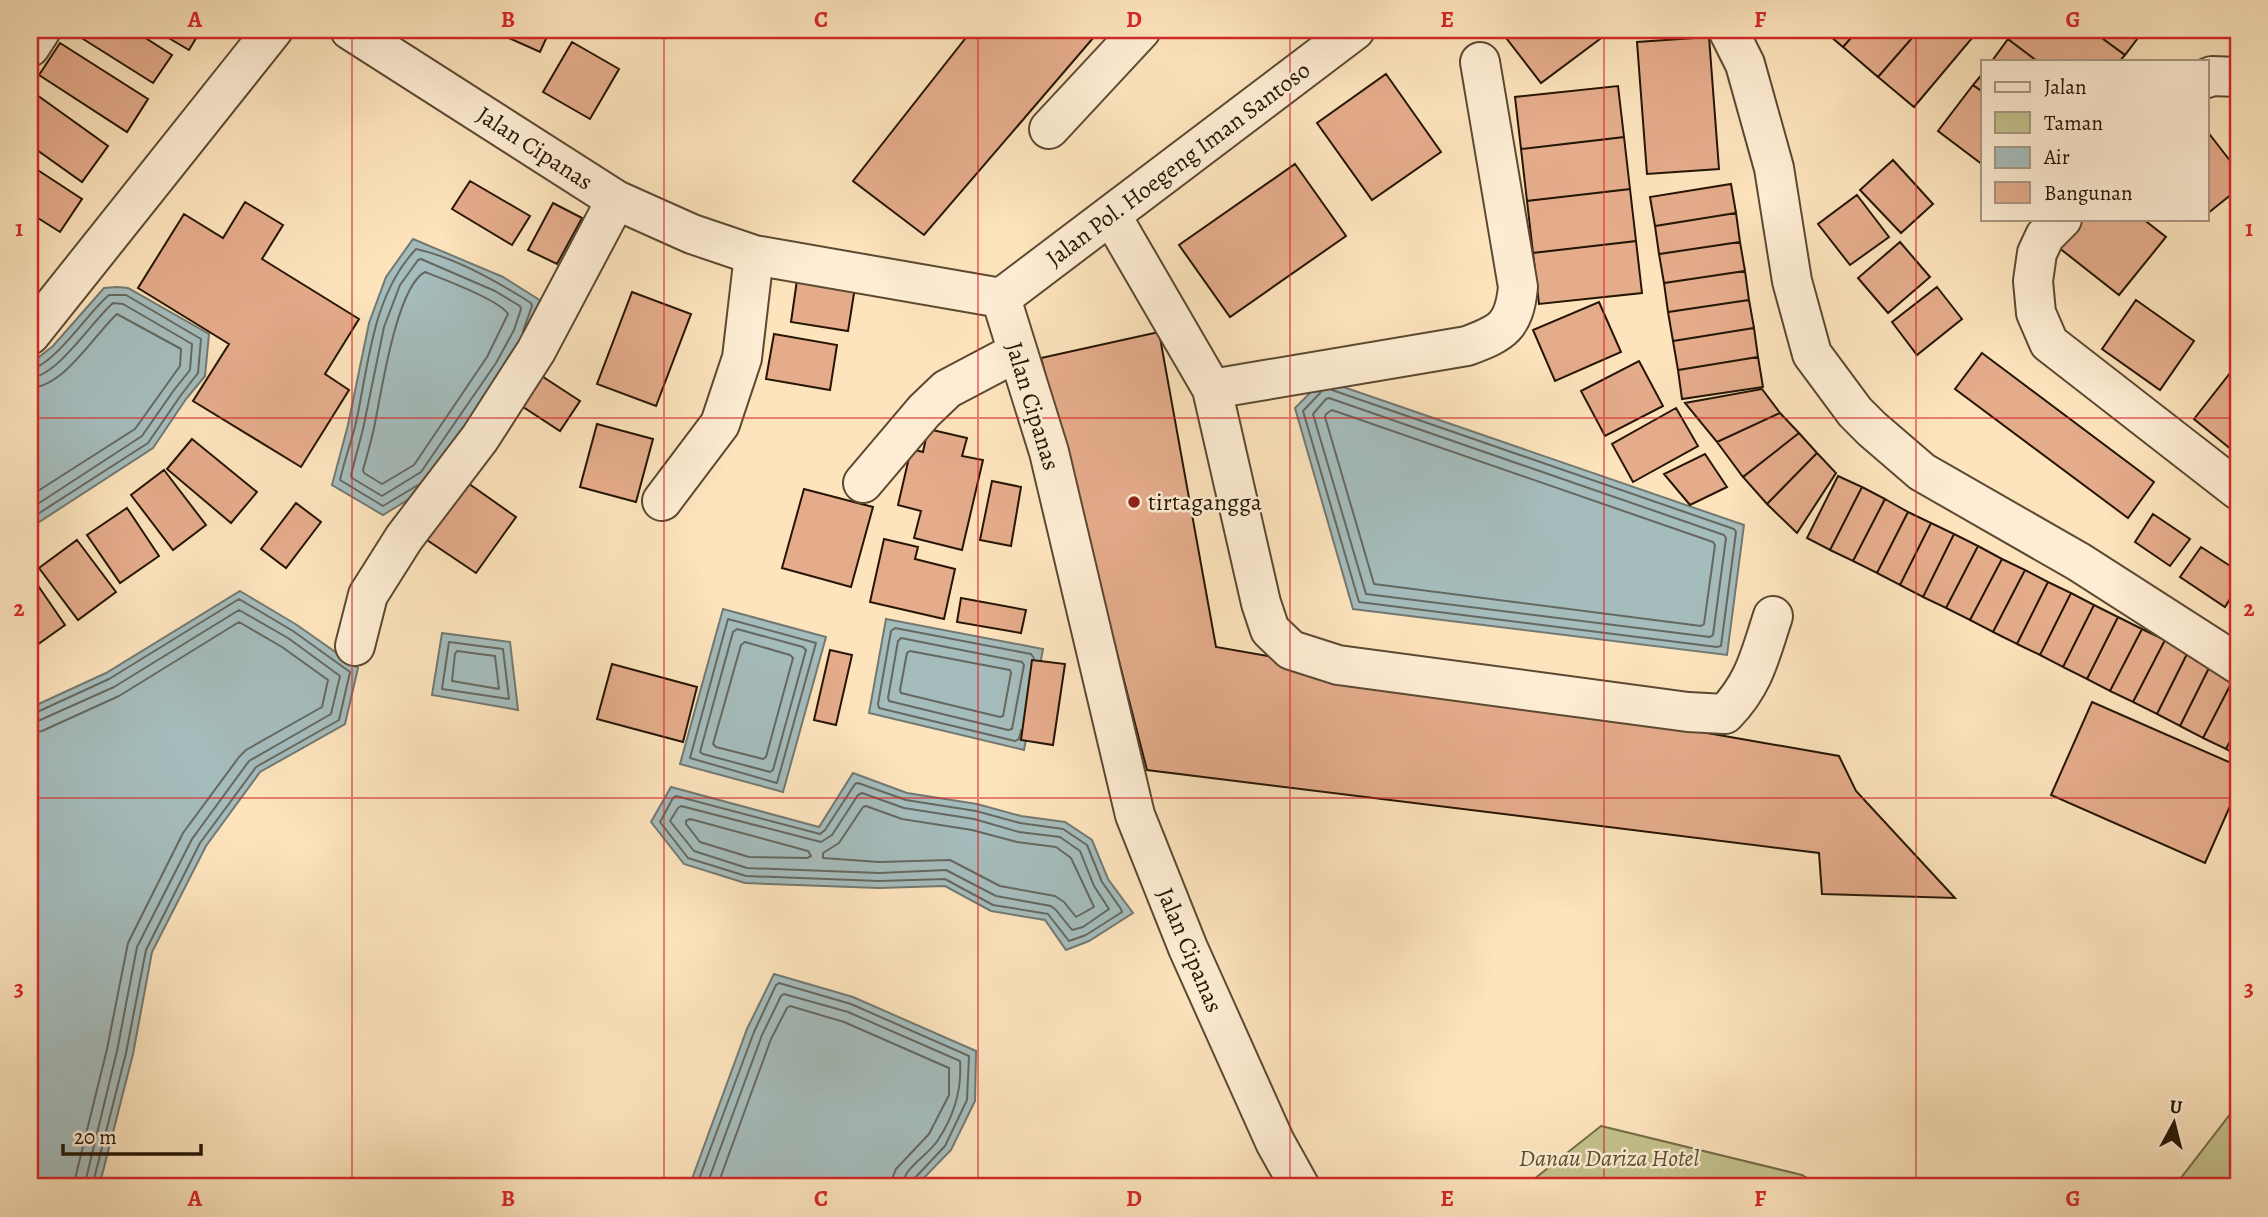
<svg xmlns="http://www.w3.org/2000/svg" width="2268" height="1217" font-family="Alegreya,serif">
  <style>
    .green { fill: #c4c28d; stroke: #746c48; stroke-width: 2 }
    .water { fill: #a5bcbc; stroke: #727972; stroke-width: 2 }
    .lines { fill: none; stroke-linecap: round; stroke-linejoin: round }
    .shore { stroke: #656860; stroke-width: 2 }
    .building { fill: #e5ac8c; stroke: #251504; stroke-width: 2 }
    .minor-casing { stroke: #5b4932; stroke-width: 42 }
    .minor { stroke: #feedd4; stroke-width: 38 }
    .grid { fill: none; stroke: #d62828; stroke-width: 2; stroke-opacity: 0.55 }
    .poi-dot { fill: #8f2418; stroke: #feedd4; stroke-width: 2.5 }
    .labels { text-anchor: middle; stroke-width: 5; stroke-linejoin: round; paint-order: stroke }
    .street-label { font-size: 24px; fill: #251504; stroke: #feedd4 }
    .poi-label { font-size: 24px; fill: #251504; stroke: #feedd4; text-anchor: start }
    .park-label { font-size: 24px; font-style: italic; fill: #5d5234; stroke: #feedd4 }
    .neatline { fill: none; stroke: #d62828; stroke-width: 2.5 }
    .grid-label { font-size: 23px; text-anchor: middle; font-weight: bold; fill: #d62828 }
  </style>
  <rect width="100%" height="100%" fill="#fde4bd"/>
  <filter id="stains"><feTurbulence type="fractalNoise" baseFrequency=".00286" numOctaves="4"/><feColorMatrix values="0 0 0 0 .2 0 0 0 0 .09 0 0 0 0 .02 0 0 0 .5 -.17"/></filter>
  <radialGradient id="worn" r=".72"><stop offset=".6" stop-color="#630" stop-opacity="0"/><stop offset="1" stop-color="#630" stop-opacity=".3"/></radialGradient>
  <!-- green -->
  <path class="green" d="M2238,1104V1187H2174Z
    M1601,1126L1802,1175L1822,1187H1524Z"/>
  <!-- water -->
  <path class="water" d="M413,239L503,277L541,301L529,336L432,485L383,515L332,485L348,425L369,323L386,277Z
    M117,287L128,288L209,334L205,376L186,399L153,448L30,528V364L53,346L104,288Z
    M1323,380L1744,525L1727,655L1353,609L1295,408Z
    M240,591L297,625L358,668L345,724L260,772L206,846L152,952L133,1054L99,1187H30V708L106,673Z
    M723,609L826,637L783,792L680,764Z
    M886,619L1043,649L1024,750L869,713Z
    M442,633L510,642L518,710L432,695Z
    M853,773L907,793L977,804L1021,816L1065,822L1092,840L1108,879L1133,913L1089,941L1066,950L1045,920L991,911L945,886L879,888L745,883L684,864L651,822L671,787L819,827Z
    M774,974L853,997L976,1051L975,1101L951,1150L915,1187H689L747,1029Z"/>
  <g class="lines">
    <!-- shore -->
    <path class="shore" d="M421,259L495,291L520,306L521,309L514,330L496,363L421,472L382,496L352,478L351,475L363,429L384,327L400,285L418,260Z
      M425,272C443,279 500,300 508,314L487,357L414,465L382,484L364,473L363,470C367,456 371,442 374,428C381,395 396,287 425,272Z
      M30,369C54,366 89,311 109,295H126L201,339L198,373L181,395L148,443L30,519
      M30,378C58,376 92,321 113,303L123,304L192,344L190,370L174,390L142,436L30,509
      M30,388C64,387 94,335 117,314L181,349L180,366L135,429L30,496
      M1321,392L1303,411L1359,602L1717,647L1721,646L1736,532L1734,529L1332,390
      M1329,398L1724,535L1726,538L1713,635L1710,637L1366,594L1313,414L1326,399Z
      M1332,410L1713,542L1715,545L1704,624L1701,626L1374,584L1325,417L1326,414Z
      M418,485L383,506L340,480C344,462 350,445 355,427C369,366 371,297 416,249C454,257 498,282 531,303L532,306L523,331
      M728,619L816,643L777,783L690,758Z
      M737,629L803,647L806,650L773,770L770,772L703,754L700,752L733,632Z
      M901,638L1022,662L1024,665L1012,729L1008,730L889,701L888,698L898,641Z
      M449,642L503,649L509,699L442,689Z
      M745,642L790,655L793,658L766,757L763,759L716,747L713,744L741,645Z
      M457,651L495,656L499,689L452,681L455,654Z
      M910,651L1010,670L1011,673L1003,716L1000,717L901,693L900,690L907,653Z
      M30,714L35,713L109,679L239,599L293,631L350,672L339,720L256,767L200,843L146,950L126,1053L92,1187
      M30,722L38,721L114,687L239,610L288,638L340,676L331,714L249,761L192,839L137,947L117,1051L84,1187
      M1021,730L1019,739L1015,741L879,708L878,704L891,631L895,628L1031,654L1034,658
      M30,733L42,731L119,696L239,622L282,647L328,680L322,707L246,750L239,757L183,833L128,943L107,1049L73,1187
      M858,783L906,800L976,811L1020,823L1063,829L1087,845L1102,882L1121,909L1122,912L1086,935L1069,941L1048,914L993,905L945,879L879,881L746,876L688,858L660,822L673,798L676,796L820,834L825,830L855,784Z
      M862,793L904,808L974,819L1019,832L1060,837L1080,851L1094,886L1109,909L1083,927L1072,930L1056,910L1051,906L996,896L946,870L879,873L747,868L694,851L670,821L678,808L681,806L821,842L832,835L858,795Z
      M866,806L902,819L972,830L1017,842L1056,847L1071,858L1094,907L1076,917L1064,902L1055,896L1000,886L950,860L879,862L823,858V853L839,843L863,807Z
      M690,819L808,851L811,856L807,858L749,857L700,842L686,824V821Z
      M696,1187L754,1032L776,985L779,983L851,1004L969,1056L967,1100L945,1146L913,1180L911,1187
      M706,1187L762,1035L781,996L784,994L848,1012L960,1061C962,1090 954,1116 938,1140C928,1156 903,1167 902,1187
      M717,1187L771,1039L787,1008L790,1006L844,1022L949,1068V1095L929,1134L896,1169L892,1179L891,1187"/>
  </g>
  <!-- building -->
  <path class="building" d="M73,30H133L172,55L153,83L72,32Z
    M155,30H201L189,50Z
    M491,30H550L540,52Z
    M972,30H1100L924,235L853,181Z
    M1500,30H1612L1541,83Z
    M1823,30H1858L1843,47Z
    M1858,30H1919L1878,77L1843,47Z
    M1919,30H1964L1973,37L1914,107L1878,77Z
    M2016,30H2091L2125,55L2120,61H2037L2008,39Z
    M2091,30H2144L2125,55Z
    M1709,37L1719,169L1647,174L1637,42Z
    M2008,39L2037,61H1992Z
    M572,42L619,69L590,119L543,92Z
    M60,43L148,99L127,132L39,75Z
    M1983,73V92L1973,85Z
    M1386,74L1441,152L1372,200L1317,123Z
    M1973,85L1983,92V165L1938,131Z
    M1618,86L1624,137L1521,149L1515,97Z
    M30,90L108,146L82,182L30,145Z
    M2207,131L2238,171V189L2207,214Z
    M1624,137L1630,189L1527,201L1521,149Z
    M1893,160L1933,204L1901,233L1860,190Z
    M1295,164L1346,236L1230,317L1179,245Z
    M30,165L82,199L60,232L30,213Z
    M470,181L530,216L512,245L452,209Z
    M1731,184L1736,213L1655,226L1650,197Z
    M1630,189L1636,241L1533,253L1527,201Z
    M1857,195L1889,237L1850,265L1818,224Z
    M245,202L283,225L262,259L359,319L325,374L349,390L301,467L193,401L229,344L138,288L184,214L223,238Z
    M553,203L582,218L557,264L528,250Z
    M1736,213L1740,242L1659,254L1655,226Z
    M2081,219H2143L2166,237L2119,295L2058,247Z
    M1636,241L1642,293L1539,304L1533,253Z
    M1740,242L1745,271L1664,283L1659,254Z
    M1900,242L1930,277L1888,313L1858,278Z
    M1745,271L1749,300L1668,312L1664,283Z
    M798,273L856,281L848,331L791,322Z
    M1937,287L1962,319L1917,355L1892,322Z
    M632,292L691,314L656,406L597,384Z
    M1749,300L1754,328L1673,341L1668,312Z
    M2136,300L2194,341L2160,390L2102,349Z
    M1599,302L1621,352L1555,381L1533,330Z
    M1754,328L1758,357L1678,370L1673,341Z
    M1159,332L1216,647L1839,756L1856,791L1955,898L1822,894L1819,853L1147,770L1041,358Z
    M774,334L837,345L830,390L766,379Z
    M1982,353L2154,482L2128,518L1955,389Z
    M1758,357L1763,387L1682,399L1678,370Z
    M1639,361L1663,406L1605,436L1581,391Z
    M2238,363V455L2194,419Z
    M534,371L580,401L560,431L514,401Z
    M1762,389L1780,413L1717,442L1685,403Z
    M1676,408L1698,446L1633,482L1612,444Z
    M1780,413L1799,433L1743,477L1717,442Z
    M597,424L653,439L636,502L580,487Z
    M928,429L967,438L962,456L983,460L962,550L914,538L921,511L898,505L911,449L923,452Z
    M1799,433L1817,453L1767,504L1743,477Z
    M192,439L257,492L231,523L167,469Z
    M1817,453L1836,473L1797,533L1767,504Z
    M1705,454L1727,487L1690,505L1664,474Z
    M164,470L206,525L173,550L131,495Z
    M1838,476L1862,487L1830,550L1807,538Z
    M465,481L516,517L476,573L424,538Z
    M992,481L1021,487L1011,546L980,540Z
    M1862,487L1885,499L1853,561L1830,550Z
    M804,489L873,507L851,587L782,568Z
    M1885,499L1908,512L1877,573L1853,561Z
    M296,503L321,522L286,568L261,549Z
    M127,508L159,556L120,583L87,535Z
    M1908,512L1931,523L1900,585L1877,573Z
    M2153,514L2190,539L2170,566L2135,542Z
    M1931,523L1954,534L1923,597L1900,585Z
    M1954,534L1978,546L1946,608L1923,597Z
    M884,539L918,547L915,559L955,569L944,619L870,602Z
    M77,540L116,592L78,620L39,568Z
    M1978,546L2002,559L1970,620L1946,608Z
    M2201,547L2238,571V586L2225,607L2180,577Z
    M2002,559L2025,570L1993,632L1970,620Z
    M2025,570L2048,582L2017,644L1993,632Z
    M30,574L65,625L30,650Z
    M2048,582L2071,593L2040,655L2017,644Z
    M2071,593L2094,605L2063,667L2040,655Z
    M961,598L1026,610L1021,633L957,622Z
    M2094,605L2118,617L2087,679L2063,667Z
    M2118,617L2142,629L2110,691L2087,679Z
    M2142,629L2165,640L2133,702L2110,691Z
    M2165,640L2188,652L2157,714L2133,702Z
    M830,650L852,655L836,725L814,720Z
    M2188,652L2211,664L2180,726L2157,714Z
    M1032,660L1065,664L1053,745L1021,740Z
    M612,664L697,687L683,742L597,719Z
    M2211,664L2235,676L2203,738L2180,726Z
    M2235,676L2238,678V726L2226,749L2203,738Z
    M2092,702L2238,766V788L2205,863L2051,795Z
    M2238,726V755L2226,749Z"/>
  <g class="lines">
    <defs>
      <path id="minor" d="M350,30L616,200L692,234L754,255L1001,298
        M1728,30L1745,64L1774,168L1792,281L1812,354L1855,412L1872,429L1922,472L2079,562L2238,664
        M30,47L41,30
        M2207,78L2212,76L2238,77
        M1049,129L1141,30
        M1111,215L1212,389L1261,603L1270,630L1291,650L1338,665L1688,712L1725,714C1755,683 1760,655 1773,616
        M2062,219L2045,236L2037,253L2033,281L2036,313L2049,343L2238,490
        M1001,298L1049,452L1135,815L1188,948L1275,1142L1300,1187
        M1001,298L1355,30
        M30,335L273,30
        M1212,389L1467,346C1502,333 1514,327 1518,287L1480,62
        M863,483L924,411L947,389L1017,352
        M662,501L720,424L742,358L754,255
        M355,646L368,595L404,538L480,438L536,351L616,200"/>
    </defs>
    <!-- minor casing -->
    <use href="#minor" class="minor-casing"/>
    <!-- minor -->
    <use href="#minor" class="minor"/>
  </g>
  <!-- grid -->
  <path class="grid" d="M352,30V1187M664,30V1187M978,30V1187M1290,30V1187M1604,30V1187M1916,30V1187M30,418H2238M30,798H2238"/>
  <!-- markers -->
  <circle class="poi-dot" cx="1134" cy="502" r="7"/>
  <g class="labels">
    <!-- street labels -->
    <g class="street-label">
      <text transform="translate(535 148) rotate(33)" y="8">Jalan Cipanas</text>
      <text transform="translate(1178 164) rotate(-37)" y="8">Jalan Pol. Hoegeng Iman Santoso</text>
      <text transform="translate(1033 406) rotate(73)" y="8">Jalan Cipanas</text>
      <text transform="translate(1190 950) rotate(67)" y="8">Jalan Cipanas</text>
    </g>
    <!-- poi labels -->
    <g class="poi-label">
      <text x="1148" y="510">tirtagangga</text>
    </g>
    <!-- park labels -->
    <g class="park-label">
      <text x="1609" y="1166">Danau Dariza Hotel</text>
    </g>
  </g>
  <!-- margin -->
  <rect width="2268" height="1217" fill="none" stroke="#fde4bd" stroke-width="77"/>
  <!-- legend -->
  <rect x="1981" y="60" width="228" height="161" fill="#feedd4" stroke="#a79781" stroke-width="2"/>
  <rect x="1995" y="82" width="35" height="10" fill="#feedd4" stroke="#a79781" stroke-width="2"/>
  <text x="2044" y="94" font-size="21" fill="#251504">Jalan</text>
  <rect x="1995" y="112" width="35" height="21" fill="#c4c28d" stroke="#a79781" stroke-width="2"/>
  <text x="2044" y="130" font-size="21" fill="#251504">Taman</text>
  <rect x="1995" y="147" width="35" height="21" fill="#a5bcbc" stroke="#a79781" stroke-width="2"/>
  <text x="2044" y="164" font-size="21" fill="#251504">Air</text>
  <rect x="1995" y="182" width="35" height="21" fill="#e5ac8c" stroke="#a79781" stroke-width="2"/>
  <text x="2044" y="200" font-size="21" fill="#251504">Bangunan</text>
  <!-- north arrow -->
  <g transform="translate(2174 1123) rotate(7)" stroke="#feedd4" stroke-width="5" paint-order="stroke">
  <path d="M0-5L12 26L0 18L-12 26Z" fill="#251504"/>
  <text y="-10" font-size="19" font-weight="bold" text-anchor="middle" fill="#251504">U</text>
  </g>
  <!-- scale -->
  <path d="M63 1144v10h138v-10" fill="none" stroke="#251504" stroke-width="3.5"/>
  <text x="74" y="1144" font-size="21" fill="#251504" stroke="#feedd4" stroke-width="5" paint-order="stroke">20 m</text>
  <rect x="38" y="38" width="2192" height="1140" class="neatline"/>
  <g class="grid-label">
    <text x="195" y="27">A</text>
    <text x="508" y="27">B</text>
    <text x="821" y="27">C</text>
    <text x="1134" y="27">D</text>
    <text x="1447" y="27">E</text>
    <text x="1760" y="27">F</text>
    <text x="2073" y="27">G</text>
    <text x="19" y="236">1</text>
    <text x="2249" y="236">1</text>
    <text x="19" y="616">2</text>
    <text x="2249" y="616">2</text>
    <text x="19" y="996">3</text>
    <text x="2249" y="996">3</text>
    <text x="195" y="1206">A</text>
    <text x="508" y="1206">B</text>
    <text x="821" y="1206">C</text>
    <text x="1134" y="1206">D</text>
    <text x="1447" y="1206">E</text>
    <text x="1760" y="1206">F</text>
    <text x="2073" y="1206">G</text>
  </g>
  <rect width="100%" height="100%" filter="url(#stains)"/>
  <rect width="100%" height="100%" fill="url(#worn)"/>
</svg>
